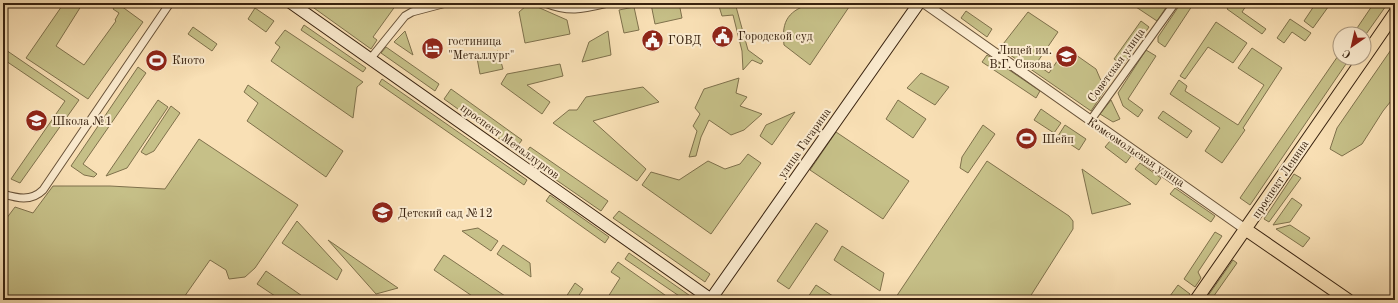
<svg xmlns="http://www.w3.org/2000/svg" width="1398" height="303" font-family="'Old Standard TT',serif">
  <style>
    .green { fill: #c6c088; stroke: #7f714c }
    .lines { fill: none; stroke-linecap: round; stroke-linejoin: round }
    .minor-casing { stroke: #685238; stroke-width: 9 }
    .tertiary-casing { stroke: #685238; stroke-width: 11 }
    .secondary-casing { stroke: #38220f; stroke-width: 13 }
    .primary-casing { stroke: #38220f; stroke-width: 14 }
    .minor { stroke: #fbebcf; stroke-width: 7 }
    .tertiary { stroke: #fbebcf; stroke-width: 9 }
    .secondary { stroke: #fbebcf; stroke-width: 11 }
    .primary { stroke: #f9e0b5; stroke-width: 12 }
    .labels { text-anchor: middle; stroke-width: 4; stroke-linejoin: round; paint-order: stroke }
    .poi-label { font-size: 12px; fill: #38220f; stroke: #fbebcf; text-anchor: start }
    .street-label { font-size: 12px; fill: #38220f; stroke: #fbebcf }
  </style>
  <rect width="100%" height="100%" fill="#f9e0b5"/>
  <filter id="stains"><feTurbulence type="fractalNoise" baseFrequency=".005" numOctaves="4"/><feColorMatrix values="0 0 0 0 .2 0 0 0 0 .09 0 0 0 0 .02 0 0 0 .5 -.17"/></filter>
  <radialGradient id="worn" r=".72"><stop offset=".6" stop-color="#630" stop-opacity="0"/><stop offset="1" stop-color="#630" stop-opacity=".3"/></radialGradient>
  <!-- green -->
  <path class="green" d="M64,3H83L56,46L84,65L116,21L115,20L119,13L113,9L117,3L143,22L88,99L26,58Z
    M307,3H403L396,5L373,37L377,40L371,49Z
    M658,3H679L682,18L655,24L651,4Z
    M718,3H735L748,50L763,61L761,64L752,60L743,70L742,51L733,15L722,16Z
    M813,3H843L849,7L810,65L784,45C781,20 789,10 813,3Z
    M1139,3H1169L1157,21L1136,7Z
    M1181,3H1194L1165,47L1158,42V37Z
    M1231,3H1248L1242,12L1266,29L1262,34L1227,9Z
    M1316,3H1331L1313,28L1304,21Z
    M1374,3H1388L1364,37V34H1353Z
    M533,5L567,20L570,34L525,43L519,12L526,6Z
    M634,7L639,30L624,33L619,10Z
    M255,8L274,21L266,32L248,19Z
    M966,11L992,29L987,37L961,18Z
    M1028,12L1058,32L1036,64L1049,73L1066,48L1096,69L1105,90L1091,111L1000,48Z
    M1290,19L1311,33L1305,41L1292,32L1284,43L1277,38Z
    M1141,21L1149,27L1123,65L1114,59Z
    M1216,22L1247,43L1233,63L1208,47L1185,79L1180,76Z
    M304,25L366,68L363,72L301,30Z
    M193,27L217,44L212,51L188,34Z
    M285,30L363,82L357,87L353,118L271,61L280,47L275,43Z
    M405,31L413,55L394,42Z
    M608,31L611,55L582,62L589,42Z
    M1395,44V100L1391,101L1383,111L1362,144L1342,156L1330,149L1337,128Z
    M386,47L439,84L435,91L381,53Z
    M3,48L79,100L20,183L11,179L65,101L3,59Z
    M1252,48L1282,68L1243,128L1245,130L1222,163L1205,151L1220,128L1170,94L1179,80L1187,86L1185,91L1238,125L1264,85L1238,68Z
    M1146,50L1156,56L1128,99L1143,110L1138,117L1123,106L1118,93Z
    M498,51L503,69L480,74L477,58Z
    M1340,53V58H1350L1250,205L1240,198Z
    M987,55L1040,91L1036,98L982,62Z
    M560,64L563,76L527,85L550,102L542,114L501,84L507,74Z
    M138,67L146,73L83,164L97,174L94,177L84,175L71,166Z
    M921,73L949,87L935,105L907,88Z
    M739,78L736,93L747,97L740,106L762,114L744,130L731,135L709,120L701,137L696,156L689,157L697,131L693,126L700,114L695,108L704,89Z
    M382,79L527,180L524,185L379,84Z
    M248,85L343,151L326,177L247,121L258,103L244,92Z
    M643,87L659,102L593,121L646,169L637,181L553,123L569,110H577L586,97Z
    M451,89L522,140L519,144L506,135L501,140L444,99Z
    M158,100L168,107L127,168L106,176Z
    M898,100L926,119L913,138L886,119Z
    M1111,100L1120,119L1113,122L1100,114Z
    M171,106L180,113L154,151L146,155L141,152Z
    M1041,109L1061,123L1054,133L1034,120Z
    M1163,111L1192,131L1187,138L1158,118Z
    M795,112L772,145L760,136L766,125Z
    M983,125L995,134L968,173L960,168L962,157Z
    M1065,125L1086,139L1079,150L1058,136Z
    M836,132L909,181L883,219L810,170Z
    M199,139L298,205L255,268L245,277L229,279L226,270L210,260L182,300H3V223L15,207L33,213L53,186H110L165,189Z
    M1110,141L1131,156L1126,163L1105,147Z
    M530,147L608,201L601,211L523,157Z
    M748,154L761,163L711,234L642,185L651,172L679,180L708,161L725,169L740,164Z
    M987,161L1069,216L1073,221V229L1028,300H901L896,297Z
    M1140,163L1161,178L1156,185L1135,169Z
    M1082,169L1131,204L1092,214Z
    M1294,174L1301,178L1269,222L1264,219Z
    M1175,188L1215,216L1211,222L1170,194Z
    M550,195L609,237L605,243L546,201Z
    M1292,198L1302,205L1290,222L1273,225Z
    M619,211L710,274L705,282L613,218Z
    M297,221L342,270L337,280L282,243Z
    M816,223L828,231L789,289L777,281Z
    M1290,225L1310,238L1303,247L1276,229Z
    M478,228L498,241L491,251L462,231Z
    M1215,232L1222,236L1198,272L1201,278L1195,287L1184,279Z
    M328,240L398,288L376,294Z
    M503,245L530,263L531,277L497,254Z
    M842,246L884,273L880,291L834,260Z
    M629,253L696,300H685L625,259Z
    M444,255L511,300H478L434,270Z
    M1233,260L1237,263L1211,300H1205Z
    M618,262L672,300H606L620,278L611,272Z
    M266,271L308,300H281L257,284Z
    M575,283L583,289L576,300H564Z
    M816,285L839,300H806Z
    M1178,285L1190,294L1186,300H1167Z"/>
  <g class="lines">
    <defs>
      <path id="minor" d="M545,3C570,13 583,9 608,3
        M371,58L405,16L412,12L446,3
        M1090,121L1175,3
        M3,194C17,198 31,202 43,190L170,3"/>
      <path id="tertiary" d="M924,3L1245,229"/>
      <path id="secondary" d="M291,3L712,300
        M711,299L919,3"/>
      <path id="primary" d="M1364,58L1395,13
        M1245,229L1348,300
        M1196,300L1364,58"/>
    </defs>
    <!-- minor casing -->
    <use href="#minor" class="minor-casing"/>
    <!-- tertiary casing -->
    <use href="#tertiary" class="tertiary-casing"/>
    <!-- secondary casing -->
    <use href="#secondary" class="secondary-casing"/>
    <!-- primary casing -->
    <use href="#primary" class="primary-casing"/>
    <!-- minor -->
    <use href="#minor" class="minor"/>
    <!-- tertiary -->
    <use href="#tertiary" class="tertiary"/>
    <!-- secondary -->
    <use href="#secondary" class="secondary"/>
    <!-- primary -->
    <use href="#primary" class="primary"/>
  </g>
  <!-- icons -->
  <defs>
    <symbol id="civic-disc" viewBox="-11 -11 22 22"><circle r="9.5" fill="#8f2418" stroke="#fbebcf"/><path d="M-.6-6.5H3V-4.5H.6V-3L4-1V1h2V6H-6V1h2V-1L-.6-3ZM-1.2 2.5V6h2.4V2.5Z" fill="#fff"/></symbol>
    <symbol id="hotel-disc" viewBox="-11 -11 22 22"><circle r="9.5" fill="#8f2418" stroke="#fbebcf"/><path d="M-6-4.5h1.5V1H6V5H4.5V3h-9V5H-6ZM-4 0a1.8 1.8 0 1 1 3.6 0ZM.5 0V-2.5h3Q6-2.5 6 0Z" fill="#fff"/></symbol>
    <symbol id="school-disc" viewBox="-11 -11 22 22"><circle r="9.5" fill="#8f2418" stroke="#fbebcf"/><path d="M0-5L7-2L0 1L-7-2ZM-4 1L0 2.5L4 1V4Q0 6-4 4Z" fill="#fff"/></symbol>
    <symbol id="stadium-disc" viewBox="-11 -11 22 22"><circle r="9.5" fill="#8f2418" stroke="#fbebcf"/><path d="M0-5a6.5 5 0 1 0 0 10a6.5 5 0 1 0 0-10ZM-3.5-1.8h7v3.6h-7Z" fill="#fff"/></symbol>
  </defs>
  <g fill-rule="evenodd">
    <use href="#civic-disc" x="710" y="24" width="25" height="25"/>
    <use href="#civic-disc" x="640" y="28" width="25" height="25"/>
    <use href="#hotel-disc" x="420" y="36" width="25" height="25"/>
    <use href="#school-disc" x="1054" y="44" width="25" height="25"/>
    <use href="#stadium-disc" x="144" y="48" width="25" height="25"/>
    <use href="#school-disc" x="24" y="108" width="25" height="25"/>
    <use href="#stadium-disc" x="1014" y="126" width="25" height="25"/>
    <use href="#school-disc" x="370" y="200" width="25" height="25"/>
  </g>
  <g class="labels">
    <!-- poi labels -->
    <g class="poi-label">
      <text x="738" y="40">Городской суд</text>
      <text x="668" y="44">ГОВД</text>
      <text x="448" y="45">гостиница<tspan x="448" dy="14">"Металлург"</tspan></text>
      <text x="1052" y="54" text-anchor="end">Лицей им.<tspan x="1052" dy="14">В.Г. Сизова</tspan></text>
      <text x="172" y="64">Киото</text>
      <text x="52" y="125">Школа №1</text>
      <text x="1042" y="143">Шейп</text>
      <text x="398" y="217">Детский сад №12</text>
    </g>
    <!-- street labels -->
    <g class="street-label">
      <text transform="translate(1116 65) rotate(-54)" y="4">Советская улица</text>
      <text transform="translate(510 141) rotate(36)" y="4">проспект Металлургов</text>
      <text transform="translate(804 143) rotate(-55)" y="4">улица Гагарина</text>
      <text transform="translate(1136 152) rotate(34)" y="4">Комсомольская улица</text>
      <text transform="translate(1280 179) rotate(-56)" y="4">проспект Ленина</text>
    </g>
  </g>
  <!-- margin -->
  <rect width="1398" height="303" fill="none" stroke="#f9e0b5" stroke-width="16"/>
  <rect x="4" y="4" width="1390" height="295" fill="none" stroke="#38220f" stroke-width="2"/>
  <rect x="8" y="8" width="1382" height="287" fill="none" stroke="#38220f"/>
  <!-- north arrow -->
  <g transform="translate(1352 46) rotate(214)"><circle r="19" fill="#fbebcf" stroke="#ad9b82"/>
  <path d="M0-3L7 15L0 10L-7 15Z" fill="#8f2418"/>
  <text y="-6" font-size="11" font-weight="bold" text-anchor="middle" fill="#38220f">С</text>
  </g>
  <rect width="100%" height="100%" filter="url(#stains)"/>
  <rect width="100%" height="100%" fill="url(#worn)"/>
</svg>
